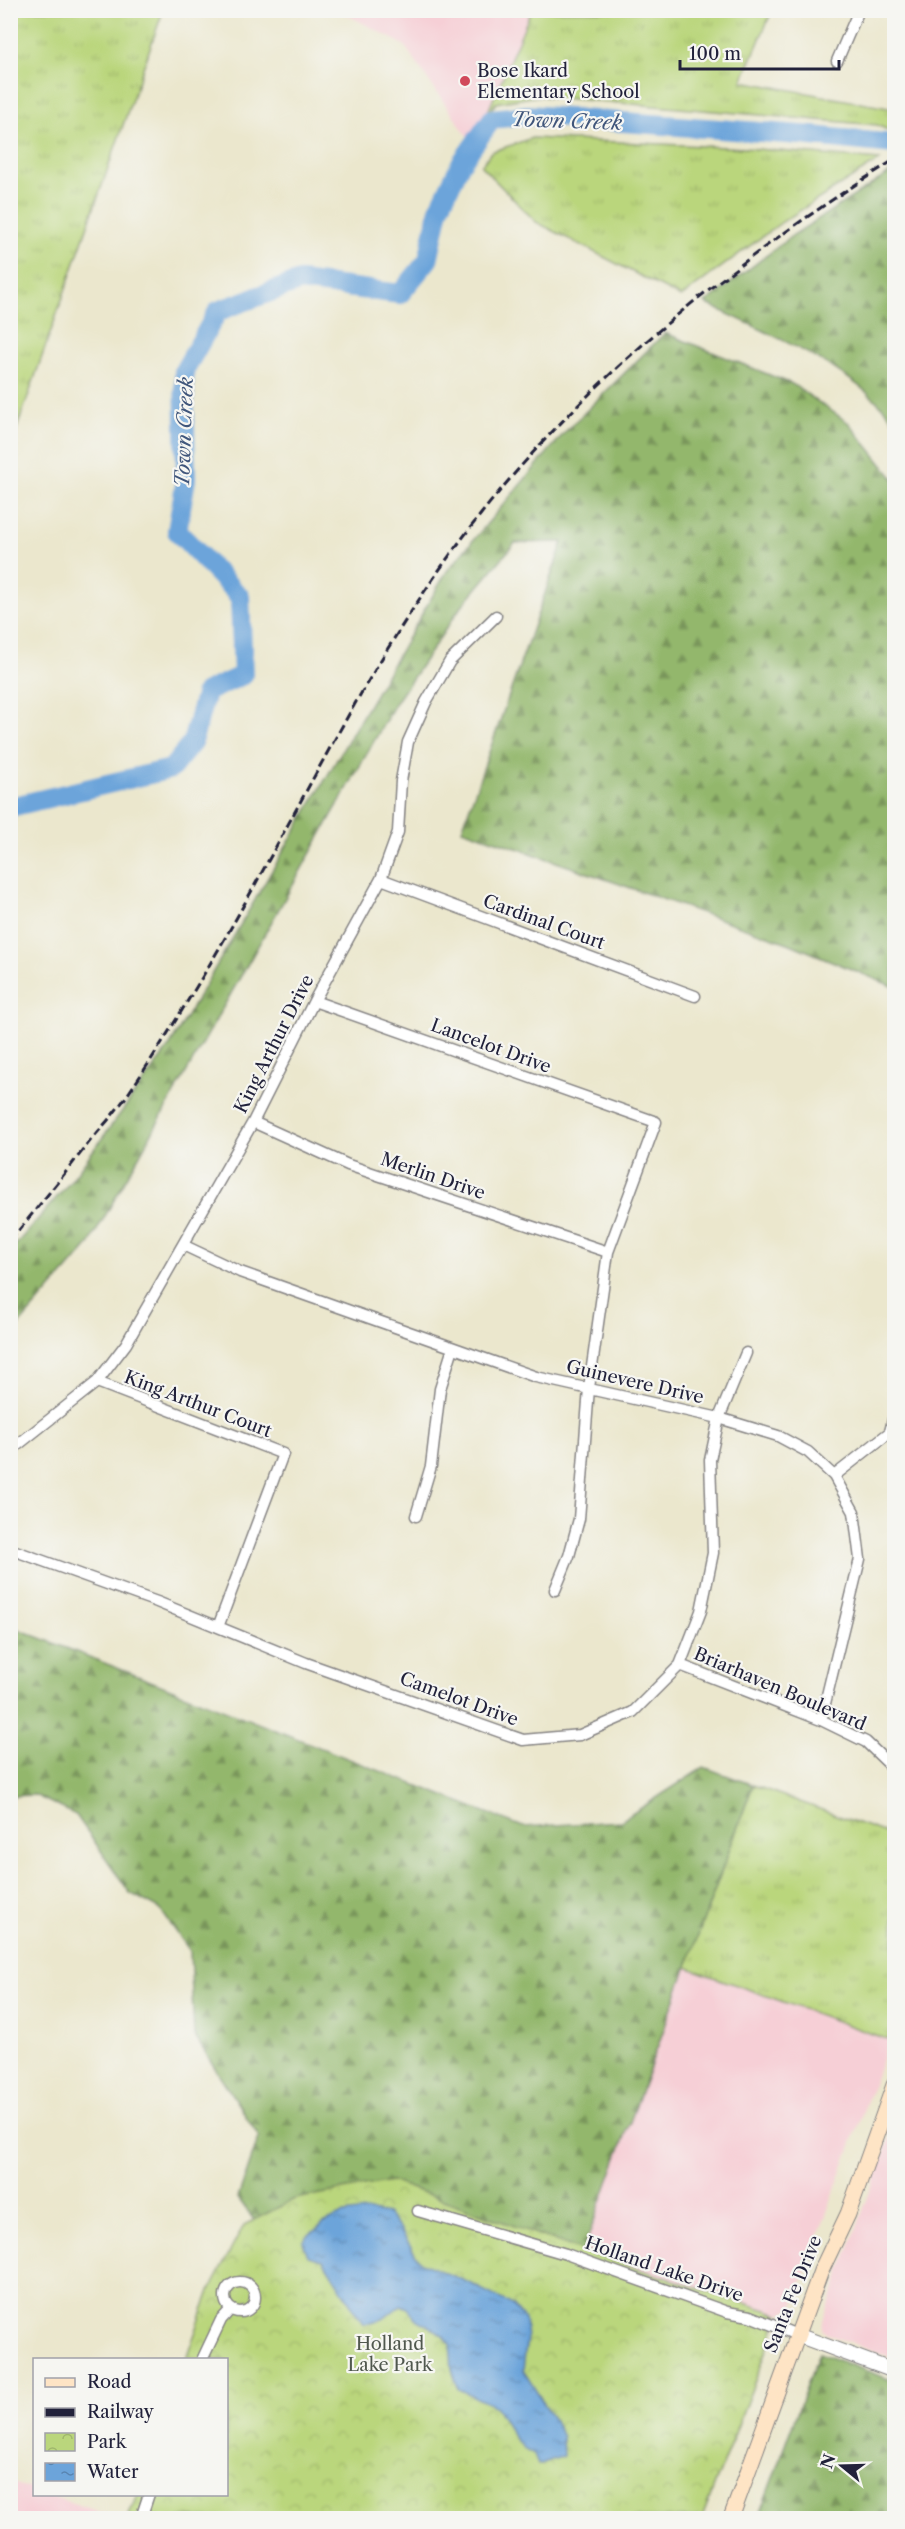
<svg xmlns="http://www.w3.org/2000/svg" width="905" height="2529" font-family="'Libre Caslon Text',serif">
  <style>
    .built { fill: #f6cfd6 }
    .grass { fill: url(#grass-tufts); stroke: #6e7c5c; stroke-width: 1.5 }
    .forest { fill: url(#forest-firs); stroke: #5a6c54; stroke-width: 1.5 }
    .park { fill: url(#park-crowns); stroke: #6e7c5c; stroke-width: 1.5 }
    .water { fill: url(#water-ripples); stroke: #47638a; stroke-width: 1.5 }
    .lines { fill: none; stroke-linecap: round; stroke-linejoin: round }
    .river { stroke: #6ca4da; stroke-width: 20 }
    .minor-casing { stroke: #868484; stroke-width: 13 }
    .tertiary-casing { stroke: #868484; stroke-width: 16 }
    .secondary-casing { stroke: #868484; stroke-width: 17 }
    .minor { stroke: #fff; stroke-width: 10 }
    .tertiary { stroke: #fff; stroke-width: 14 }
    .secondary { stroke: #fee4c5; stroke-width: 15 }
    .rail { stroke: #22223b; stroke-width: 3; stroke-dasharray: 9 4.5; stroke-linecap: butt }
    .poi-dot { fill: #d1495b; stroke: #f6f6f2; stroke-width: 2 }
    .labels { text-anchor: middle; stroke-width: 4.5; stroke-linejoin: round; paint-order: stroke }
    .poi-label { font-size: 18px; fill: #22223b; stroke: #f6f6f2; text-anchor: start }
    .street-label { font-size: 18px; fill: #22223b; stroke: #f6f6f2 }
    .park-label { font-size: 18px; fill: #50584e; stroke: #f6f6f2 }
    .water-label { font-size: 20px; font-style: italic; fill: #40567b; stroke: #f6f6f2 }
  </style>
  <defs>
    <pattern id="grass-tufts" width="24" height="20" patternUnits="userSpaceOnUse" patternTransform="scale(1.5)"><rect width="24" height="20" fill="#bad67c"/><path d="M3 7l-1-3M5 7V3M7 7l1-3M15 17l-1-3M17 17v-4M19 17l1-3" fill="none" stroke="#a0b76c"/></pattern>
    <pattern id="forest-firs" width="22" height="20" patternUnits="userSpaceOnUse" patternTransform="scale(1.5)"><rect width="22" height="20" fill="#93b76c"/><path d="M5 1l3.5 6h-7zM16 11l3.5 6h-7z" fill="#78945a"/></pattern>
    <pattern id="park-crowns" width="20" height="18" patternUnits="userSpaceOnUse" patternTransform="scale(1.5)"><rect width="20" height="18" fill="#bad67c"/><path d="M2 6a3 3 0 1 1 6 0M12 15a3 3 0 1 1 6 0" fill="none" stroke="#a0b76c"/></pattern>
    <pattern id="water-ripples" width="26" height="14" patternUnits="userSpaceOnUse" patternTransform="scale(1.5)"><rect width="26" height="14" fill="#6ca4da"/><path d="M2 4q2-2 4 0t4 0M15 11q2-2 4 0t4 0" fill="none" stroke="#5885b2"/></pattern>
  </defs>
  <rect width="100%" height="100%" fill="#f6f6f2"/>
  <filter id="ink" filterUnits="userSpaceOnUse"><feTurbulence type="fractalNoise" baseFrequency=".0167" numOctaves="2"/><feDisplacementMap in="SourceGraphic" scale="12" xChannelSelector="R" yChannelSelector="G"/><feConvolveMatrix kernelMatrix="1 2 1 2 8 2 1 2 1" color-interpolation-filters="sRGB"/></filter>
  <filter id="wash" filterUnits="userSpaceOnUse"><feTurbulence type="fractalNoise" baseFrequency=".008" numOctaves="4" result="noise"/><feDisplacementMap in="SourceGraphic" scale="24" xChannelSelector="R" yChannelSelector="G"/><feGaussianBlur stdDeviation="1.35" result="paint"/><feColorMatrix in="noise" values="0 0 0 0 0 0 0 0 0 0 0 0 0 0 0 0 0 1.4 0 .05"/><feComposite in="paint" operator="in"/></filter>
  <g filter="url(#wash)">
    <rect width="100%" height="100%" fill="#ebe7cd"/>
    <!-- built -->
    <path class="built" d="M340,11H531L486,116L470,140L404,45Z
      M686,1967L889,2040L792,2309L779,2314L583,2251Z
      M894,2125V2358L827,2334L822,2330L823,2321Z
      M10,2482L34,2490V2494L48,2495L118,2518H11Z"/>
    <!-- grass -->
    <path class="grass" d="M11,10L163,11L11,445L10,11Z
      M772,11L742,81L894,109V133L877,125L538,96L496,103L486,116L531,11Z
      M532,138L746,148L880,160L782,222L681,297L536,222L481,166L491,152Z
      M753,1785L894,1836V2026L889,2040L686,1967Z"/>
    <!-- forest -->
    <path class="forest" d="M894,170V421C856,368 764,332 705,303L793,235Z
      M665,333L792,384L849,423L894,479V987L788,943L462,829L563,542L515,543L460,608L395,704L88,1246L11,1334V1250L70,1182L169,1047L447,571L565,432Z
      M10,1626L523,1827L621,1821L704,1767L753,1785L583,2251L391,2181L295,2199L254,2220L238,2198L259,2137L194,2035L190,1951L160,1909L130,1893L76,1815L35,1795L11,1796Z
      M819,2353L894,2381V2518H758Z"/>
    <!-- park -->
    <path class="park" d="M391,2181L583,2251L779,2314L768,2347L702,2518H128L137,2495L226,2494V2360L186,2359L211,2288L244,2225L295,2199Z"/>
    <!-- water -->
    <path class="water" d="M371,2211L388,2214L400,2229L421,2263L463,2280L513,2305L525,2320L527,2338L523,2370L552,2416L562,2437L563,2456L538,2465L534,2455L525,2450L515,2439L496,2407L458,2389L452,2369L450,2344L444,2335L415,2318L408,2308L401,2305L383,2319L363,2324L323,2260L308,2256L303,2242C306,2235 311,2234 317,2229C334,2214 349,2212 371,2211Z"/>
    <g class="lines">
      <!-- river -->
      <path class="river" d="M10,807L171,769L192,743L206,692L243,675L240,597L177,531L186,479L184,371L218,311L300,281L400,294L428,260L439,209L461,163L492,119L527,115L802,135L894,144"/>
    </g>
  </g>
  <g filter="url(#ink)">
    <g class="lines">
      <defs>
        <path id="minor" d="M837,61L859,10
          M381,879L695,996
          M314,1001L656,1122L608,1252L589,1388L579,1519L569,1556L555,1590
          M253,1122L348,1165L608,1252
          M183,1245L240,1272L536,1377L719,1418L778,1436L808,1452L834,1476L854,1512L860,1559L821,1720
          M97,1382L283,1454L218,1627
          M10,1451L97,1382L126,1344L253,1122L314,1001L381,879L398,832L401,781L408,742L426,702L450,661L496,616
          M834,1476L890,1432L894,1415
          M416,1516L431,1466L440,1389L453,1348
          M10,1549L157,1602L306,1663L523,1740L580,1735L633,1712L680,1665L701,1611L713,1553L710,1460L719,1418L746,1353
          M680,1665L821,1720L866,1742L894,1769
          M418,2211L566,2254L727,2312L750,2316L797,2335
          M225 2297a15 15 0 1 1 30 0a15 15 0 1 1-30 0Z
          M202,2360L221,2320L231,2309
          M141,2518L149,2494"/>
        <path id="tertiary" d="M797,2335L894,2371"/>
        <path id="secondary" d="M731,2518L821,2271L848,2214L894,2085"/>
      </defs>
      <!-- minor casing -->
      <use href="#minor" class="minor-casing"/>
      <!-- tertiary casing -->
      <use href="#tertiary" class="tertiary-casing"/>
      <!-- secondary casing -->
      <use href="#secondary" class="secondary-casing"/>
      <!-- minor -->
      <use href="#minor" class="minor"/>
      <!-- tertiary -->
      <use href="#tertiary" class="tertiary"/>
      <!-- secondary -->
      <use href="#secondary" class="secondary"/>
      <!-- rail -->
      <path class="rail" d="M10,1241C37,1208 64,1175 90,1141C104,1125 118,1109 130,1091C153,1058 174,1023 195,989C291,831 365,660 481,514C595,370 739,257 894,160"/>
    </g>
  </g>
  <!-- markers -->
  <circle class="poi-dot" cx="465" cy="81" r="6"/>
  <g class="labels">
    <!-- poi labels -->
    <g class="poi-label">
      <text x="477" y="77">Bose Ikard<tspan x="477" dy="21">Elementary School</tspan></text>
    </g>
    <!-- street labels -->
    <g class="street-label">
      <text transform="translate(544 922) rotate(20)" y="6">Cardinal Court</text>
      <text transform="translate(274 1044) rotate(-63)" y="6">King Arthur Drive</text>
      <text transform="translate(491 1046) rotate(20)" y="6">Lancelot Drive</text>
      <text transform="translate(433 1176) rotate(19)" y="6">Merlin Drive</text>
      <text transform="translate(635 1382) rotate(13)" y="6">Guinevere Drive</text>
      <text transform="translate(198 1404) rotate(21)" y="6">King Arthur Court</text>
      <text transform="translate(780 1689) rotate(23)" y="6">Briarhaven Boulevard</text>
      <text transform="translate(459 1699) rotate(20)" y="6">Camelot Drive</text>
      <text transform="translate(664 2269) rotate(19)" y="6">Holland Lake Drive</text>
      <text transform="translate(793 2294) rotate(-68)" y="6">Santa Fe Drive</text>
    </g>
    <!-- park labels -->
    <g class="park-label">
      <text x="390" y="2350">Holland<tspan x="390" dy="21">Lake Park</tspan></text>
    </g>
    <!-- water labels -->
    <g class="water-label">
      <text transform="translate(567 121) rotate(2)" y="7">Town Creek</text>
      <text transform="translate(184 432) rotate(-88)" y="7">Town Creek</text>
    </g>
  </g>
  <!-- margin -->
  <rect width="905" height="2529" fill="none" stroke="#f6f6f2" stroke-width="36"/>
  <!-- legend -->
  <rect x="33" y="2358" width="195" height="138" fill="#f6f6f2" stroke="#a1a1a9" stroke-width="1.5"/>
  <rect x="45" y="2378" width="30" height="9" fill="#fee4c5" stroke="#a1a1a9" stroke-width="1.5"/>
  <text x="87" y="2388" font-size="18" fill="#22223b">Road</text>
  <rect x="45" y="2408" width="30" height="9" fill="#22223b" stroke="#a1a1a9" stroke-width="1.5"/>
  <text x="87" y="2418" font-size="18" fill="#22223b">Railway</text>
  <rect x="45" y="2433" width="30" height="18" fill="url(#park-crowns)" stroke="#a1a1a9" stroke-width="1.5"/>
  <text x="87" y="2448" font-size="18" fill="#22223b">Park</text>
  <rect x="45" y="2463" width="30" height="18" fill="url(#water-ripples)" stroke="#a1a1a9" stroke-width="1.5"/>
  <text x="87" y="2478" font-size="18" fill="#22223b">Water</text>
  <!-- north arrow -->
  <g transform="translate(842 2466) rotate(289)" stroke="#f6f6f2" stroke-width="4.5" paint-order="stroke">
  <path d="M0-4.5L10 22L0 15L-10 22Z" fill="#22223b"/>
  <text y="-9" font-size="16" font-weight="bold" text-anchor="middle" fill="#22223b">N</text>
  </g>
  <!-- scale -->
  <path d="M680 60v9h159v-9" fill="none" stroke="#22223b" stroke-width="3"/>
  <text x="689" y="60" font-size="18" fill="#22223b" stroke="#f6f6f2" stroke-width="4.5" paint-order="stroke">100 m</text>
</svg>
